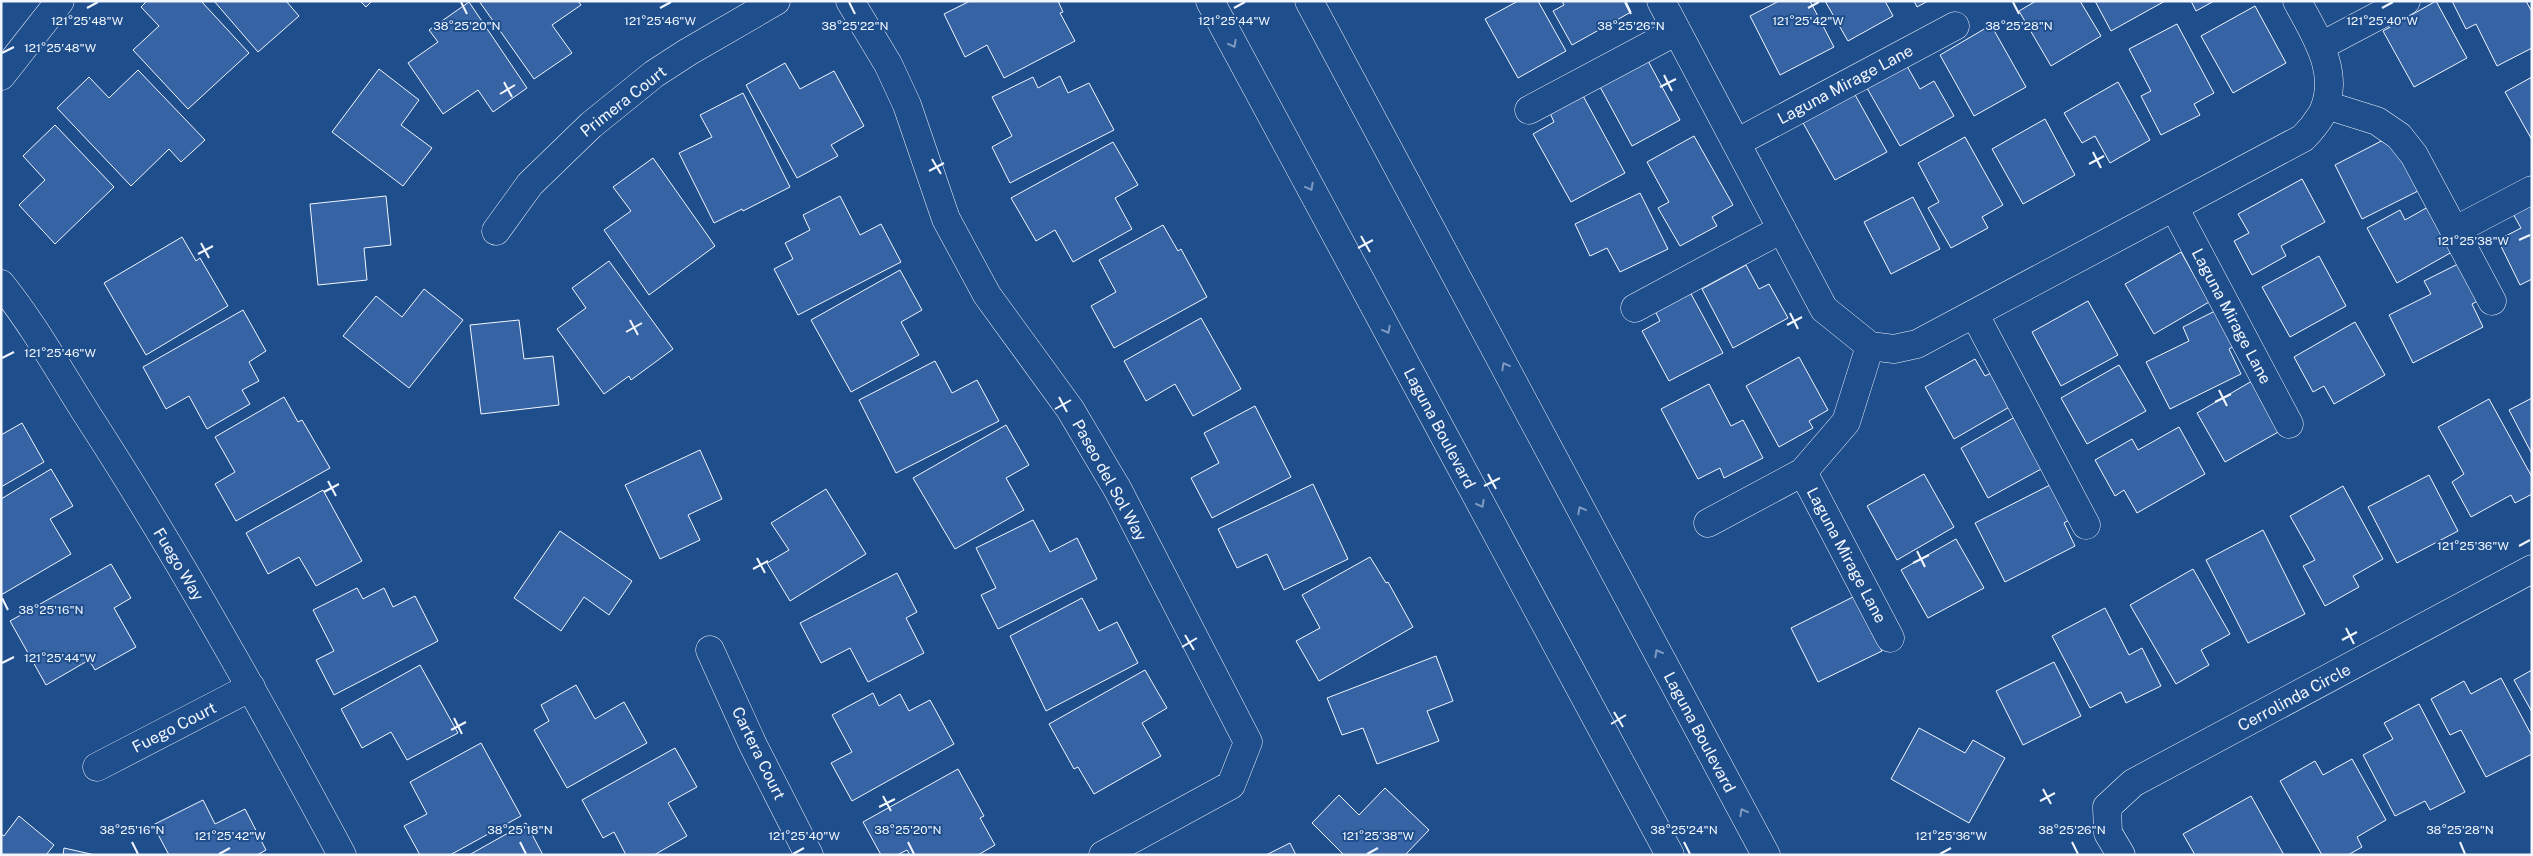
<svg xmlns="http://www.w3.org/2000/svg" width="2533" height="856" font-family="'Public Sans',sans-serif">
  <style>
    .building { fill: #3563a3; stroke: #f2f6ff }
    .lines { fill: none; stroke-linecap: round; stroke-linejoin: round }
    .minor-casing { stroke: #f2f6ff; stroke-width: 29 }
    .major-casing { stroke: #f2f6ff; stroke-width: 29 }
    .minor { stroke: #1f4e8c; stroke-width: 28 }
    .major { stroke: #1f4e8c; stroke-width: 28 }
    .oneway { stroke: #7e9ac0 }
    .ticks { fill: none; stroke: #f2f6ff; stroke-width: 2 }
    .labels { text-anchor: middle; stroke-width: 4; stroke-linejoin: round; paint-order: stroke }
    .street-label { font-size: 16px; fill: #f2f6ff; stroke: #1f4e8c }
    .ticks-label { font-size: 12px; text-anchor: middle; fill: #f2f6ff; stroke: #1f4e8c; stroke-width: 4; stroke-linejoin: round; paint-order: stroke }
  </style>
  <rect width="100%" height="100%" fill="#1f4e8c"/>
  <!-- building -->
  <path class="building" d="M147,1H201L249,53L188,109L133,50L159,26L141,7Z
    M214,1H286L299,16L258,52Z
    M360,1H372L366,7Z
    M479,1H578L581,5L552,25L572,53L534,79Z
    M970,1H1058L1063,12L1060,13L1075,41L1004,78L987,45L965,57L944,14Z
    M1518,1H1538L1566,51L1518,78L1485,19Z
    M1562,1H1626L1631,12L1572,45L1553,11L1564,5Z
    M1779,1H1810L1834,47L1780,75L1750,16Z
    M1825,1H1885L1893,16L1848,41Z
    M1914,1H1928L1917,7Z
    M2036,1H2080L2101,36L2051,66L2019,11Z
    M2095,1H2165L2111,31Z
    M2191,1H2214L2196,11Z
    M2436,1L2467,58L2414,87L2383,31Z
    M2452,1H2526L2532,12V48L2497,66L2476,24L2466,29Z
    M469,2L527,88L493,112L478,90L443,114L408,63L438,42L429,30Z
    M2255,6L2286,63L2233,93L2201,36Z
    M2177,24L2214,93L2194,104L2200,115L2161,135L2141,96L2151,91L2129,49Z
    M1991,25L2026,87L1974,116L1940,55Z
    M1647,59L1680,120L1632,146L1599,85Z
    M785,63L800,89L834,71L864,126L831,145L838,156L797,178L746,85Z
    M1907,66L1920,89L1934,81L1954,116L1900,146L1867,88Z
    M379,69L419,100L401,125L432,148L403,186L332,132Z
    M138,70L205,140L181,162L169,149L131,186L57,108L89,77L109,98Z
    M1060,76L1068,93L1089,83L1114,130L1010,183L992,147L1012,136L992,97L1033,77L1038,88Z
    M2532,77V140L2505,92Z
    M2118,82L2150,140L2110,163L2095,136L2082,143L2064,113Z
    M743,93L790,187L743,211L742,209L714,223L679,153L712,137L700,115Z
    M1854,93L1887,152L1835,180L1802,121Z
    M1582,94L1625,173L1571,202L1533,134L1554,122L1550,113Z
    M2045,119L2075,175L2023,204L1992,149Z
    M55,125L114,187L55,244L19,205L45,180L23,156Z
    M1694,136L1733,205L1712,217L1717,226L1680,246L1658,208L1669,202L1647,162Z
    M2391,136L2418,191L2362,219L2335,165Z
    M1965,137L2003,205L1982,217L1988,228L1951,248L1928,208L1939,202L1918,163Z
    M1113,142L1138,185L1115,198L1132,229L1073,262L1055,230L1036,241L1011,198Z
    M653,158L715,246L649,295L604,230L631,211L613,187Z
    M2302,179L2325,222L2281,246L2286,256L2252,275L2234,241L2249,233L2238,214Z
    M1640,193L1668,249L1620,272L1607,248L1590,256L1575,224Z
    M386,196L391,245L364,248L367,280L318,285L310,204Z
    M840,196L860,235L881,224L901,262L798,315L774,269L793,259L785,243L810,230L803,215Z
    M1913,197L1940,249L1891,274L1864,222Z
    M2532,202V279L2520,285L2498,240L2521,228L2512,212Z
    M2428,207L2452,252L2397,283L2367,228L2400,210L2405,220Z
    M1163,225L1178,251L1181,249L1207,297L1114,348L1091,306L1116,292L1099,260Z
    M182,237L196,261L200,258L228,306L146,355L104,283Z
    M2181,252L2209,302L2154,334L2125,284Z
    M2319,256L2346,306L2290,337L2262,287Z
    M609,261L673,349L631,380L629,376L604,394L557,329L586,308L572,288Z
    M2464,261L2483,298L2472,304L2483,327L2413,363L2389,315L2431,294L2424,281Z
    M1746,265L1759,289L1769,284L1788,318L1733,348L1702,289Z
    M900,270L922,310L901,322L919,355L851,392L811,320Z
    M424,289L463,320L409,388L343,336L376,296L402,317Z
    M1690,292L1723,353L1669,381L1642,331L1660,321L1655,311Z
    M2088,301L2118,355L2061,386L2032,332Z
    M2221,308L2238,344L2229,349L2241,374L2170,409L2146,362L2189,341L2183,327Z
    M243,310L266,351L249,362L259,381L242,390L250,404L207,429L189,396L166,409L143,367Z
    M1201,318L1241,389L1193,416L1175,384L1146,401L1124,361Z
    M519,320L524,359L553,356L559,405L481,414L470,325Z
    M2355,322L2385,375L2334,404L2324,386L2313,392L2294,357Z
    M1799,357L1828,410L1809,421L1813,428L1779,447L1746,386Z
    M1975,359L1985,376L1993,372L2011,406L1954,439L1925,387Z
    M935,361L952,393L977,380L999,421L896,473L859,400Z
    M2119,365L2146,411L2087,444L2061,398Z
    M2252,381L2280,431L2225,462L2197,413Z
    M1709,384L1731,426L1743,420L1763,458L1724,478L1720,468L1698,479L1661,409Z
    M284,397L298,422L302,420L330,468L236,521L215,484L235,472L215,437Z
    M2532,398V454L2509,410Z
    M2489,399L2532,477V494L2515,503L2511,495L2471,517L2452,482L2464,474L2438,427Z
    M1255,406L1291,477L1212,518L1191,478L1219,463L1204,433Z
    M2015,417L2043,468L1988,498L1961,448Z
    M22,423L44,462L1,487V435Z
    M1006,425L1029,465L1006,478L1024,510L955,549L913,478Z
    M2179,427L2205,474L2137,513L2124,490L2115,496L2095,460L2132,439L2138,450Z
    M700,450L722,499L688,515L700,540L660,559L625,485Z
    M51,469L73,506L50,519L71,554L1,595V499Z
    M1924,474L1954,527L1897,560L1867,506Z
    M2429,475L2458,531L2397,563L2368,507Z
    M2056,482L2074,517L2064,523L2075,546L2005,582L1975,523Z
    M1313,484L1348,559L1284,590L1267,554L1237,568L1218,529Z
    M2343,486L2383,559L2353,576L2359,587L2325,606L2303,566L2315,560L2290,516Z
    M826,489L866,554L790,601L767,563L789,550L771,523Z
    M323,490L362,561L316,586L299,557L268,574L246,533Z
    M1033,520L1050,552L1077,538L1097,579L998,629L981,595L996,588L976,548Z
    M2263,530L2305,614L2248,643L2206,560Z
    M560,531L632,581L609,615L584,597L561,631L514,598Z
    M1956,539L1984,588L1928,618L1901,570Z
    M1370,557L1386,583L1388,582L1413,627L1319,681L1296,641L1320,628L1302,595Z
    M111,564L131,598L114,608L136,647L95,670L89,660L46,685L10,621Z
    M2193,569L2230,634L2201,650L2209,665L2176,684L2130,605Z
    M897,573L917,612L906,618L924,653L868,682L850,648L821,663L800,623Z
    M357,588L363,599L384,588L393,607L415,596L438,641L334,695L316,660L334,651L313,610Z
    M1855,596L1882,651L1818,682L1791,628Z
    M1082,598L1099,631L1117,622L1138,663L1046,711L1010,636Z
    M2105,608L2129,655L2142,648L2161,686L2126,703L2121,692L2090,708L2052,636Z
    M1436,656L1453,701L1427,711L1439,741L1377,764L1363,728L1342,735L1327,698Z
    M2054,662L2081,716L2023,745L1996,691Z
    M420,665L458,733L407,760L391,732L362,748L341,709Z
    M1145,670L1167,708L1142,723L1161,756L1094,794L1078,767L1074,769L1049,724Z
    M2532,670V712L2514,680Z
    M2501,678L2532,736V754L2486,777L2461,730L2450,735L2431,699L2464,681L2471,694Z
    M576,685L595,719L624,702L647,743L567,788L534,730L549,721L541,705Z
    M873,693L879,706L900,694L909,711L930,700L954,744L852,801L831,763L852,752L832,715Z
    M2419,704L2465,792L2430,810L2425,801L2395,816L2363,755L2393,739L2384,723Z
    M1919,728L1965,753L1973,740L2005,758L1969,823L1891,779Z
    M481,743L521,816L450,855H420L404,826L427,814L410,782Z
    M675,748L697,787L668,803L687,836L654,855H626L614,832L603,838L582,800Z
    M2352,759L2386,820L2357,837L2362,847L2348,855H2322L2280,781L2315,761L2323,775Z
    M958,769L984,816L980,818L995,845L978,855H910L907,850L897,855H881L863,822Z
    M1385,788L1429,830L1405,855H1344L1312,823L1339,795L1359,815Z
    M2251,796L2284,855H2195L2183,834Z
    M203,800L215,824L245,809L266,850L257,855H169L153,825Z
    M19,816L54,845L46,855H1V834L4,836Z
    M526,823L543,855H469Z
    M1290,843L1296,855H1266Z
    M64,848L95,855H63Z"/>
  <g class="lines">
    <defs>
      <path id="minor" d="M850,1L888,64L907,105L946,219L987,295L1070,409L1118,490L1248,742L1231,785L1103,855
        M1661,1L1824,309L1870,346L1894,349L1917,344L2303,138C2310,131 2317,122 2322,114C2342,74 2315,35 2297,1
        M2321,46L2406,1
        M1,76L60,1
        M2326,105L2377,121L2399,136L2414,155L2492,301
        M1529,110L1677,31
        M1736,143L1955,26
        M2175,209L2289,424
        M496,231L530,184L591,125L654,74L688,52L776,1
        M2454,231L2532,190
        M1,284C34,325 60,372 88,416C180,558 262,706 342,855
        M1635,308L1782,229
        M1975,315L2086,525
        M1803,472L1890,638
        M1708,523L1803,472L1846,422L1870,346
        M710,650L753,745L809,855
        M97,767L251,687
        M2121,855L2108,833L2107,807L2133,783L2532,569"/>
      <path id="major" d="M1210,1L1670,855
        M1309,1L1766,855"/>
    </defs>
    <!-- minor casing -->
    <use href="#minor" class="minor-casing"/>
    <!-- major casing -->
    <use href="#major" class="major-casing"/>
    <!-- minor -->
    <use href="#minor" class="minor"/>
    <!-- major -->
    <use href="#major" class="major"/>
  </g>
  <!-- one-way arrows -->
  <defs><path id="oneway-chevron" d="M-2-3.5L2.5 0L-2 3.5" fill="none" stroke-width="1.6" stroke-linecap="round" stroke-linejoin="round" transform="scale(1.25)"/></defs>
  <g class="oneway">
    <use href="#oneway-chevron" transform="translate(1233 44) rotate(62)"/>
    <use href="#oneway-chevron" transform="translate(1310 187) rotate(62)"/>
    <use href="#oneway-chevron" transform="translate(1387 330) rotate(62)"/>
    <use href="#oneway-chevron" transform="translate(1505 366) rotate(-118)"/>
    <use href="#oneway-chevron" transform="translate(1481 504) rotate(62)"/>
    <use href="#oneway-chevron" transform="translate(1581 510) rotate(-118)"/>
    <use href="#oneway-chevron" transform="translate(1658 653) rotate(-118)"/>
    <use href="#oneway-chevron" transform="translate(1743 812) rotate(-118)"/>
  </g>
  <!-- ticks -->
  <path class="ticks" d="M461,2L467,14M849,2L855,14M1625,2L1631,14M2013,2L2019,14M87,8L98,2M660,8L671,2M1234,8L1245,2M1808,8L1819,2M2382,8L2393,2M2,53L14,47M1664,75L1672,91M504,82L512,97M1660,87L1676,79M500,94L515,85M2093,152L2101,168M932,159L941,174M2089,164L2104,156M929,171L944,163M1361,236L1370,252M2519,240L2530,235M201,243L209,258M1358,248L1373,240M198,254L213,246M1790,313L1798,329M630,320L638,335M1787,325L1802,317M626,332L642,323M2,358L14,352M2219,390L2227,406M1059,397L1067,412M2215,402L2231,394M1055,409L1071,400M1488,474L1496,489M328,481L336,496M1484,486L1500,478M324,492L339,484M2519,546L2530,540M1917,551L1925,567M757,558L765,573M1913,563L1929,555M753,569L768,561M2,598L8,610M2346,628L2354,644M1185,635L1194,650M2342,640L2357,632M1182,647L1197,638M2,663L14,657M1614,712L1623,727M454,718L462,734M1611,724L1626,715M451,730L466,722M2043,789L2051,804M883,796L891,811M2040,801L2055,793M879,807L895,799M132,842L138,854M520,842L526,854M908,842L914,854M1684,842L1690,854M2072,842L2078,854M2460,842L2465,854M219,854L230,848M793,854L804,848M1367,854L1378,848M1940,854L1951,848"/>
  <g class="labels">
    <!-- street labels -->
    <g class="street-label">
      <text transform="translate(1845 84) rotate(-28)" y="6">Laguna Mirage Lane</text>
      <text transform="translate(623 101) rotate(-38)" y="6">Primera Court</text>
      <text transform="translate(2232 316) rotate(62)" y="6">Laguna Mirage Lane</text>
      <text transform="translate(1440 428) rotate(62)" y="6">Laguna Boulevard</text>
      <text transform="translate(1110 480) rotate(61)" y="6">Paseo del Sol Way</text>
      <text transform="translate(1847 555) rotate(62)" y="6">Laguna Mirage Lane</text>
      <text transform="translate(179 564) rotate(59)" y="6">Fuego Way</text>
      <text transform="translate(2294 697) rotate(-28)" y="6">Cerrolinda Circle</text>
      <text transform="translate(174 727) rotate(-27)" y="6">Fuego Court</text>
      <text transform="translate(1700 732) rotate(62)" y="6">Laguna Boulevard</text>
      <text transform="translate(759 753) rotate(64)" y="6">Cartera Court</text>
    </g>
  </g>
  <g class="ticks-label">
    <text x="87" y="25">121°25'48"W</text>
    <text x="660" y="25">121°25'46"W</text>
    <text x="1808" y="25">121°25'42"W</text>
    <text x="2382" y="25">121°25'40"W</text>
    <text x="1234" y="25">121°25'44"W</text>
    <text x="467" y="30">38°25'20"N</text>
    <text x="855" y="30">38°25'22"N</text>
    <text x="1631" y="30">38°25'26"N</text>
    <text x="2019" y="30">38°25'28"N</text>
    <text x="60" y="52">121°25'48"W</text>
    <text x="2473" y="245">121°25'38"W</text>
    <text x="60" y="357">121°25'46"W</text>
    <text x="2473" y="550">121°25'36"W</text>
    <text x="51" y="614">38°25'16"N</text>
    <text x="60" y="662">121°25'44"W</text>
    <text x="132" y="834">38°25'16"N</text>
    <text x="520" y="834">38°25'18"N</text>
    <text x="908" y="834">38°25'20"N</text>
    <text x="1684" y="834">38°25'24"N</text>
    <text x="2072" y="834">38°25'26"N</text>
    <text x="2460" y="834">38°25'28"N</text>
    <text x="230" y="840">121°25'42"W</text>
    <text x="804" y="840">121°25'40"W</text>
    <text x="1378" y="840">121°25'38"W</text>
    <text x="1951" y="840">121°25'36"W</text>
  </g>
  <!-- border -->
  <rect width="2533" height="856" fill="none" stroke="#f2f6ff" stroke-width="5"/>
</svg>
